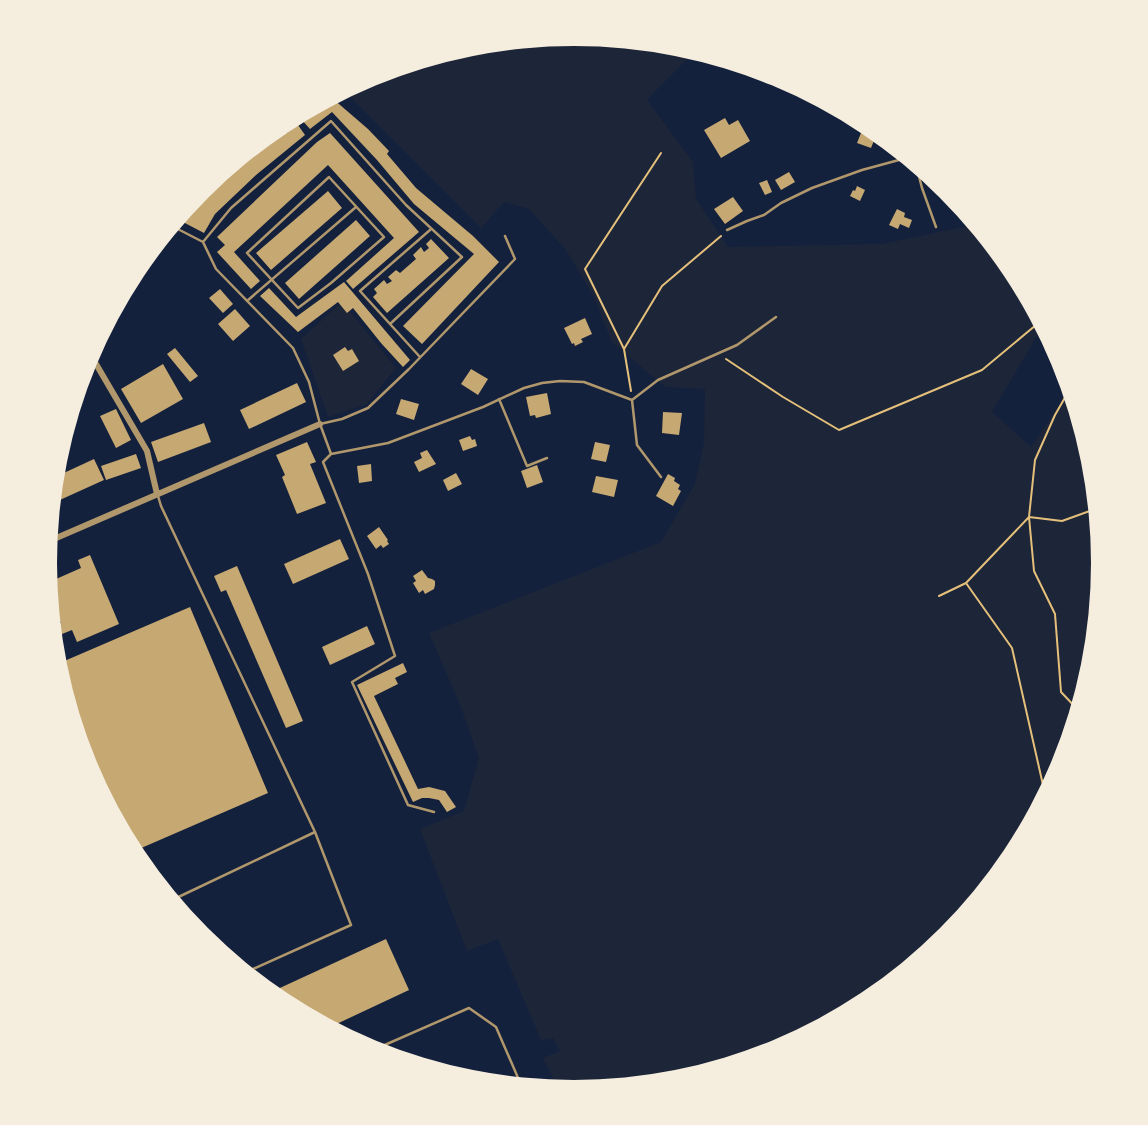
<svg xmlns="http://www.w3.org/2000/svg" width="1148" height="1125" font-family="'Exo 2',sans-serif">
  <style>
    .green { fill: #1d2539 }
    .building { fill: #c6a872 }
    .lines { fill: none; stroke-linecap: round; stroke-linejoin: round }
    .path { stroke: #e5c07b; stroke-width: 2 }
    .service { stroke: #b1986c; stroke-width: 2.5 }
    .minor { stroke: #b1986c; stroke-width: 6 }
  </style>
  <rect width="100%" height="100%" fill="#14213d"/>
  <!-- green -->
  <path class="green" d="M574,33L678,44L697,49L647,100L693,162L696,199L728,247L882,244L968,226L991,240L1014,269L1044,324L992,412L1031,447L1071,388L1093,460L1103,563L1093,666L1063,765L1014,856L1007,858L994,880L948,937L868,1003L776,1052L677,1082L574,1092L559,1090L543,1058L560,1051L553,1038L541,1040L498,939L467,951L420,829L464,811L479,758L460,705L429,633L661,542L695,484L704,442L705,389L665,387L612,342L594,297L566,250L529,209L504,202L481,228L342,89L372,73L471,43Z
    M342,302L396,368L367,404L328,417L301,339Z"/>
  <!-- building -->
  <path class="building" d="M332,98L368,129L389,151L387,154L416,188L473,236L499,262L422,344L403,326L474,254L414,204L377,160L332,112L310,129L301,119Z
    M725,118L729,125L738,120L750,141L721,158L704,130Z
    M280,123L287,133L298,125L305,135L256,175L215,214L204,233L181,221L216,177Z
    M330,133L419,232L353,289L346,281L394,238L328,165L234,252L260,281L251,289L217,252L225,245L217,237L317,142Z
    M861,133L875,138L871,148L857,143Z
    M789,172L795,182L781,190L775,180Z
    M767,180L772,192L765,195L759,183Z
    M857,186L865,190L860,201L850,196L853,190L855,191Z
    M328,191L342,208L271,270L256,253Z
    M733,197L743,211L725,224L714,209Z
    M897,209L905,213L904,217L912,220L909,228L900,224L898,229L889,225Z
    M356,220L370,236L299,299L285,283Z
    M431,239L449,258L387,313L373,297L377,293L374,289L384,280L387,284L392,281L388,277L396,270L400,273L416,259L413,255L421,247L424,252L429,248L426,244Z
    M344,282L410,360L403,367L381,343L353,308L347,313L338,302L298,332L260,296L269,288L296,317Z
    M220,289L233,304L223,313L209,298Z
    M235,309L250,326L233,341L218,324Z
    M585,318L592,334L581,339L583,342L575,346L574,343L572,344L564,328Z
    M345,347L348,351L352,349L359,361L343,371L333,355Z
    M175,348L198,376L190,382L167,354Z
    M163,364L183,399L141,423L121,389Z
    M471,369L488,379L478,395L461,384Z
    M297,383L306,402L249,429L240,410Z
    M547,393L551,414L536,418L535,415L530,416L526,397Z
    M401,399L419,404L414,420L396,414Z
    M116,409L131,440L116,448L100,416Z
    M663,412L682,413L679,435L662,433Z
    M204,423L211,442L158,462L151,442Z
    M470,436L472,440L475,439L477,446L463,451L459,440Z
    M307,442L316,462L310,464L326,503L297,514L282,477L285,475L276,455Z
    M595,442L610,445L606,462L591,459Z
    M427,450L436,464L419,472L414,462L422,458L420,453Z
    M136,454L141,468L106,480L101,466Z
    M94,459L104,480L51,504L53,478Z
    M371,464L372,481L359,483L357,466Z
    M537,465L543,482L527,488L521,471Z
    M456,473L462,484L448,491L443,480Z
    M668,474L675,478L674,481L680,485L678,489L681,491L673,506L656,496Z
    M596,476L618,480L614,497L592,492Z
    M379,527L388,540L387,541L389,544L383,548L381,545L376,549L367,536Z
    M340,539L349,559L293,584L284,564Z
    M90,555L119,624L77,642L72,630L57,636L52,626L61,623L48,591L47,583L81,568L78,560Z
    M237,566L303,721L286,728L226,590L221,592L214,576Z
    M422,570L428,578L432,579L435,581V585L434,589L425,594L423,590L419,593L413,583L416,581L413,576Z
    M190,607L268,793L139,849L147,869L145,870L134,856L85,765L55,665Z
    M367,626L375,644L330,665L322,647Z
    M403,663L407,672L395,678L398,684L374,696L418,789L429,787L445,791L456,807L447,812L439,800L429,798H422L413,802L357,685Z
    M386,939L409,990L328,1028L280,1002L269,993Z"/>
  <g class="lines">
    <!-- path -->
    <path class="path" d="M624,349L585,269L661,153
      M726,359L783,397L839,430L982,370L1042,320
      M631,391L624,349L662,286L721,236
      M966,583L1012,648L1043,785L1048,794
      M939,596L966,583L1029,517L1035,460L1055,415L1071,387
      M1079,711L1061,692L1055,614L1034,571L1029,517L1062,521L1098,508"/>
    <!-- service -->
    <path class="service" d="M915,161L922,188L936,227
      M329,177L384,237L331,283L298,308L247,253Z
      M170,225L203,242L216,269L293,348L309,382L320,424L331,454
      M727,230L747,221L764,215L781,203L812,188L862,170L910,157
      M203,242L231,208L331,121L406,205L462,257L390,324
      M247,301L356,207
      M420,357L360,291L430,230
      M499,399L527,466L547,458
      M320,424L342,419L368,408L409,369L515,259L505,236
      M331,454L323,462L368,574L395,656L352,682L408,805L434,812
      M331,454L388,443L483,407L524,388L542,383L560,381L584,382L632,400
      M661,477L637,445L632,400L658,380L737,345L776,317
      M158,496L161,506L315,832L351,925L244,973
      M170,901L315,832
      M371,1051L469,1008L496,1027L522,1087"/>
    <!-- minor -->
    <path class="minor" d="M89,352L147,451L157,494
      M47,542L320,424"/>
  </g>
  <!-- crop -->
  <path d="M0 0H1148V1125H0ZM57 563a517 517 0 1 1 1034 0a517 517 0 1 1-1034 0Z" fill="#f5edde" fill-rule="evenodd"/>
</svg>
